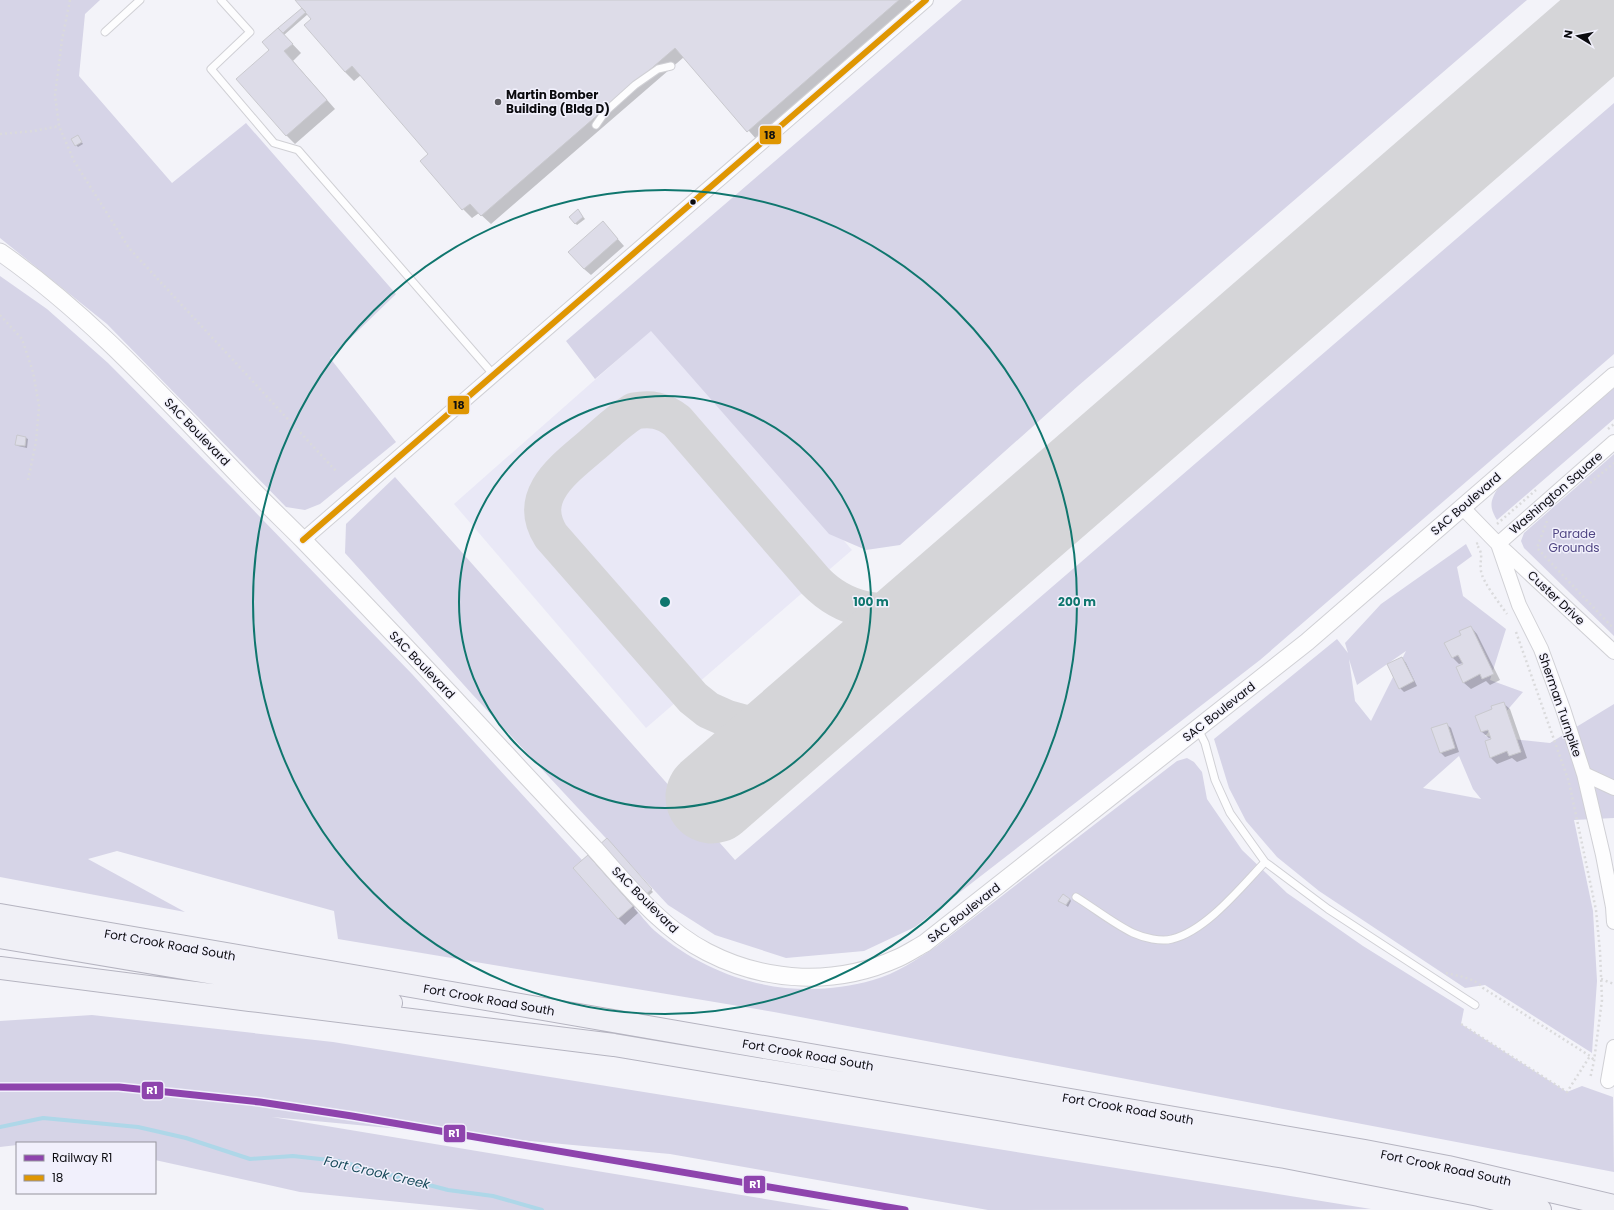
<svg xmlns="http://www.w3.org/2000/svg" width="1614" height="1210" font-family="Poppins,sans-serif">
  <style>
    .built { fill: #e9e8f6 }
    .green { fill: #d6d4e7; fill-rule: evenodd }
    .shadow { fill: #0003 }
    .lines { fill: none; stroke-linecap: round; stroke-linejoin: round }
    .stream { stroke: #aed7e8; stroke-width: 4 }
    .taxiway { stroke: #d5d5d8; stroke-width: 37 }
    .runway { stroke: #d5d5d8; stroke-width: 93 }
    .building { fill: #dddce8; stroke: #c9c9ce }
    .service-casing { stroke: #d0d0d5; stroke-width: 9 }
    .minor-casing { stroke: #d0d0d5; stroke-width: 16 }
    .tertiary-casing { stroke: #d0d0d5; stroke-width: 19 }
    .primary-casing { stroke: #b5b4c0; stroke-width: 24 }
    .path { stroke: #dadadc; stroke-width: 2.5; stroke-dasharray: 2 3; stroke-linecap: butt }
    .service { stroke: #fdfdfe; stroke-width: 7 }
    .minor { stroke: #fdfdfe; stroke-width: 14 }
    .tertiary { stroke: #fdfdfe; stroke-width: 17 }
    .primary { stroke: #f0f0f6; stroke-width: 22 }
    .bus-1-casing { stroke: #f1f0fc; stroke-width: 9 }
    .bus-1 { stroke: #df9602; stroke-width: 6 }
    .rail-1-casing { stroke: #f1f0fc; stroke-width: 10 }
    .rail-1 { stroke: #8e44ad; stroke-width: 7 }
    .ring { fill: none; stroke: #0f766e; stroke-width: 2 }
    .poi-dot { fill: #5c5c61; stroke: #f1f0fc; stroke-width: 1.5 }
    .bus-dot { fill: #0b0b0f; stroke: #f1f0fc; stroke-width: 1.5 }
    .labels { text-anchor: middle; stroke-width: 3; stroke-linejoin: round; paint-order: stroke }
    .poi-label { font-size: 12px; font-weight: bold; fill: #0b0b0f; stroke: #f1f0fc; text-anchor: start }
    .street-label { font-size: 12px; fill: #0b0b0f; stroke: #f1f0fc }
    .park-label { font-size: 12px; fill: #504683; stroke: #f1f0fc }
    .water-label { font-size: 13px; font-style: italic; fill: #194b5b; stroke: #f1f0fc }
    .centre { fill: #0f766e; stroke: #f1f0fc; stroke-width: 2 }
    .ring-label { font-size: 12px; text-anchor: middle; font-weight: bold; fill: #0f766e; stroke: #f1f0fc; stroke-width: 3; stroke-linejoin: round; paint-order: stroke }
    .line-badge { stroke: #f1f0fc; stroke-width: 1.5 }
    .badge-label { font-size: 11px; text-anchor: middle; font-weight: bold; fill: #fff }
    .pale-badge-label { font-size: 11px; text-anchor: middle; font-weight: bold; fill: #111 }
  </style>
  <rect width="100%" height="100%" fill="#f3f3f9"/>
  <!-- built -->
  <path class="built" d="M657,325L852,550L646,728L454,504Z"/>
  <!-- green -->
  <path class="green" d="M0,0H100L85,14L79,76L172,183L246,123L396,294L330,358L396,442L320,504L305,510L286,507L107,324L0,238Z
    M962,0H1527L1078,386L900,545L866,550L829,534L651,331L595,379L566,341Z
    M1614,103V354L1260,660L915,927L864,951L786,958L715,935L668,905L472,694L345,553L346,524L395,477L735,860Z
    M0,276L47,309L108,363L235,491L412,674L582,860L573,868L618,919L633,906C640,914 647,924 655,931C716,983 796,1002 873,980C896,974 917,959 937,946L1177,761L1187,758L1194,762L1202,772L1207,799L1242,850L1287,893L1363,946L1464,1009L1461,1024L1567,1092L1582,1086L1613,1097L1614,1172L774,1012L338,939L334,911L117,851L88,859L185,912L0,877Z
    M1614,388V419L1497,520C1489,507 1490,501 1498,488Z
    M1614,454V636L1524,548L1521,541L1524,533Z
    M1466,544L1472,556L1457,567L1463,596L1506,629L1490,680L1523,692L1485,736L1550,743L1614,704V818L1574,820L1593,911L1597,981L1592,1053L1485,985L1465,988L1319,891L1277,857L1246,821L1229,788L1214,739L1337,639L1348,653L1345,643L1381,604ZM1406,651L1371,721L1355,701L1349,659L1357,685ZM1459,756L1473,789L1481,799L1423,788Z
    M92,1015L333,1042L1371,1209L988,1210L670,1154L272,1117L832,1210H479L300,1192L155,1160V1143H17V1145L0,1147V1021Z"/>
  <!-- shadow -->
  <path class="shadow" d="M296,0H910L914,4L757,140L684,57L491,224L479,213L472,218L463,209L429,154L361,75L354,81L345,72L308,14L284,35L301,53L293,61L335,109L295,144L286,135L270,50L264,42L303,8Z
    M78,136L83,144L78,147L76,145Z
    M579,212L585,219L577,225L575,223Z
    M609,229L624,246L591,275L584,269Z
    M26,438L28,439L27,448L18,446L16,445Z
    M1471,627L1477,634L1500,680L1490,685L1486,681L1471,689L1464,683L1458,668L1464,665L1463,663L1459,664L1453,658L1462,635Z
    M1402,658L1406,663L1417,686L1404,692L1400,688Z
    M1503,703L1510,709L1527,758L1517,762L1512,758L1497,764L1491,758L1492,737L1489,738L1482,732L1493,710Z
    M1446,724L1451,728L1459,752L1445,757L1441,753L1433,729Z
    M607,839L653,892L634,908L638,913L625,925L618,918Z
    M1070,899L1071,901L1068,907L1062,902Z"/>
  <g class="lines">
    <!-- stream -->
    <path class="stream" d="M0,1127L43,1118L138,1127L186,1138L250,1159L293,1156L338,1161L448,1190L493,1196L542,1210"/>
    <!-- taxiway -->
    <path class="taxiway" d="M826,699L797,714L776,722L755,724L744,723L726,718L708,710L693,698L551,536C526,496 563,470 591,446C605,434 618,421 634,411C651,408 663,410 677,421L815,581C844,611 884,619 923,605C933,601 943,594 953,589"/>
    <!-- runway -->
    <path class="runway" d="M712,797L1614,15"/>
  </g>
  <!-- building -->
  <path class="building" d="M295,0H899L747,132L675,48L481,216L470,204L462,210L420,161L428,154L352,66L345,72L304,25L311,19Z
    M302,8L306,12L283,33L278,28Z
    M278,28L293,44L284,51L327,100L286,136L236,79L269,50L262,42Z
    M78,135L82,142L75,146L71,139Z
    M578,209L583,217L575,224L569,217Z
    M603,221L618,239L584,269L568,252Z
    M17,435L26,437L25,446L15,445Z
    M1471,626L1494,674L1482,679L1480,674L1463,683L1456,667L1463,664L1458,655L1452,658L1444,643L1461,635L1459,631Z
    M1402,657L1414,681L1399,689L1387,664Z
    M1504,702L1521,752L1509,756L1507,751L1490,758L1485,741L1491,739L1488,730L1481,732L1475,716L1492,709L1491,706Z
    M1447,723L1455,748L1440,753L1431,728Z
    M607,838L652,889L633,906L588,855Z
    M588,855L633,906L618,919L573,868Z
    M1063,894L1070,899L1066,905L1058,901Z"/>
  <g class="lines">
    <defs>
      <path id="service" d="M221,0L250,32L211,69L274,143L298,150L493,374
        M105,32L140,0
        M596,125L605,112L635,85L658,69L671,66
        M1198,729L1205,743L1215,780L1230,813L1265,862L1328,909L1475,1005
        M1076,897C1094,908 1114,924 1133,933C1144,938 1161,942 1172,939C1206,931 1241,887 1265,862"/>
      <path id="minor" d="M1462,507L1498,544L1614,652
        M303,540L926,0
        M1498,544L1519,605L1541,649L1563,709L1584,774L1603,855L1613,907L1614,922
        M1498,544L1614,442
        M1584,774L1614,788
        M1608,1081L1614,1047"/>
      <path id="tertiary" d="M0,252C92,316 165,399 242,479C262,500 283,520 303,540C376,615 448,691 519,768C544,795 570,822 595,849C628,886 662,929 707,952C767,983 836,986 898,958C907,954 916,948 925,943L1307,642L1614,376"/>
      <path id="primary" d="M0,915L1365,1151L1448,1167L1614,1206
        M0,937L391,1003
        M0,968L250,1000L614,1045L1285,1157L1479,1195L1540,1210"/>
    </defs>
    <!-- service casing -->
    <use href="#service" class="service-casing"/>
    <!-- minor casing -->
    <use href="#minor" class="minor-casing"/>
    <!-- tertiary casing -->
    <use href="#tertiary" class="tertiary-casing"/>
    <!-- primary casing -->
    <use href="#primary" class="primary-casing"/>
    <!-- path -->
    <path class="path" d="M70,0L62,40L55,95L59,126L74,161L129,248L336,471
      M0,134L34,131L59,126
      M0,315L22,339L33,372L39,406L36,442L28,480
      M1608,429L1614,424
      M1590,483L1614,463
      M1547,521L1537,548L1614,629
      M1497,524L1536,490
      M1478,543L1476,544C1485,555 1479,559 1481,571C1482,581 1500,604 1507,614
      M1516,632L1569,782L1596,910L1600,951L1602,1000L1594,1061L1590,1079
      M1446,973C1458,976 1475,978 1483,988L1590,1056L1594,1060
      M1601,979L1614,984
      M1461,1024L1567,1092L1590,1056"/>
    <!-- service -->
    <use href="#service" class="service"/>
    <!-- minor -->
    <use href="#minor" class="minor"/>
    <!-- tertiary -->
    <use href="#tertiary" class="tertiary"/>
    <!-- primary -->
    <use href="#primary" class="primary"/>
    <defs>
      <path id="bus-1" d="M303,540L926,0"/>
    </defs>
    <!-- bus-1 casing -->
    <use href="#bus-1" class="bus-1-casing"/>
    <!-- bus-1 -->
    <use href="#bus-1" class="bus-1"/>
    <defs>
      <path id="rail-1" d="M0,1087H119L260,1102L352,1116L905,1210"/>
    </defs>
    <!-- rail-1 casing -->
    <use href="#rail-1" class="rail-1-casing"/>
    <!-- rail-1 -->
    <use href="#rail-1" class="rail-1"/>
  </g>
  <!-- distance rings -->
  <g class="ring">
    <circle cx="665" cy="602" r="206"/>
    <circle cx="665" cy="602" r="412"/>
  </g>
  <!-- markers -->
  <circle class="poi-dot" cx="498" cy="102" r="4"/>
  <circle class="bus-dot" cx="693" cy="202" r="3.5"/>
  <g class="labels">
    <!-- poi labels -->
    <g class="poi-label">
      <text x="506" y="99">Martin Bomber<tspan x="506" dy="14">Building (Bldg D)</tspan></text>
    </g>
    <!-- street labels -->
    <g class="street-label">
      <text transform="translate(197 432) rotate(46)" y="4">SAC Boulevard</text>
      <text transform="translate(1556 493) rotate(-41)" y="4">Washington Square</text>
      <text transform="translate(1466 504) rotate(-41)" y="4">SAC Boulevard</text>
      <text transform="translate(1556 598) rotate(43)" y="4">Custer Drive</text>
      <text transform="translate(422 665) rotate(46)" y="4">SAC Boulevard</text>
      <text transform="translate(1560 705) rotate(71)" y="4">Sherman Turnpike</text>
      <text transform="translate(1219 712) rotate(-38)" y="4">SAC Boulevard</text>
      <text transform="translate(645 900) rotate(45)" y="4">SAC Boulevard</text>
      <text transform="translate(964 913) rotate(-38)" y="4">SAC Boulevard</text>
      <text transform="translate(170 945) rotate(10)" y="4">Fort Crook Road South</text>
      <text transform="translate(489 1000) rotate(10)" y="4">Fort Crook Road South</text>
      <text transform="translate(808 1055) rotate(10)" y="4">Fort Crook Road South</text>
      <text transform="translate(1128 1109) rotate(10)" y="4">Fort Crook Road South</text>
      <text transform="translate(1446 1168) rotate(12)" y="4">Fort Crook Road South</text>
    </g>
    <!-- park labels -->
    <g class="park-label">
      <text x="1574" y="538">Parade<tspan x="1574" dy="14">Grounds</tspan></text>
    </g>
    <!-- water labels -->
    <g class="water-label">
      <text transform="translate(377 1172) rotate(13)" y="5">Fort Crook Creek</text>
    </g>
  </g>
  <circle cx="665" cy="602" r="6" class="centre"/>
  <g class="ring-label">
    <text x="871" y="606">100 m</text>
    <text x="1077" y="606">200 m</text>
  </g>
  <g class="line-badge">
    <rect x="759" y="125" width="23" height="20" rx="4" fill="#df9602"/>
    <rect x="447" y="395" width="23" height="20" rx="4" fill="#df9602"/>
    <rect x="141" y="1081" width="23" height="19" rx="4" fill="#8e44ad"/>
    <rect x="443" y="1124" width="23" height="19" rx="4" fill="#8e44ad"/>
    <rect x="743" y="1175" width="23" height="19" rx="4" fill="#8e44ad"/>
  </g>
  <g class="badge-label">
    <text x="152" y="1094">R1</text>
    <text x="454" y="1137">R1</text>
    <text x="755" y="1188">R1</text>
  </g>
  <g class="pale-badge-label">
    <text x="770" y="139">18</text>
    <text x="459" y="409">18</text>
  </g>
  <!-- legend -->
  <rect x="16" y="1142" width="140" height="52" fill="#f1f0fc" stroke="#95949d"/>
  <rect x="24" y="1155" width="20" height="6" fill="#8e44ad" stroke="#95949d"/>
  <text x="52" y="1162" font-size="12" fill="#0b0b0f">Railway R1</text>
  <rect x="24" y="1175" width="20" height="6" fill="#df9602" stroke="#95949d"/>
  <text x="52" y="1182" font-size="12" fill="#0b0b0f">18</text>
  <!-- north arrow -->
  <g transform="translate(1578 36) rotate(280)" stroke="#f1f0fc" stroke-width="3" paint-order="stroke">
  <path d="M0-3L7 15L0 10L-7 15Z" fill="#0b0b0f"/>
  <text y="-6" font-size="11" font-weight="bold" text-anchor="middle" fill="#0b0b0f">N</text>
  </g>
</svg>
